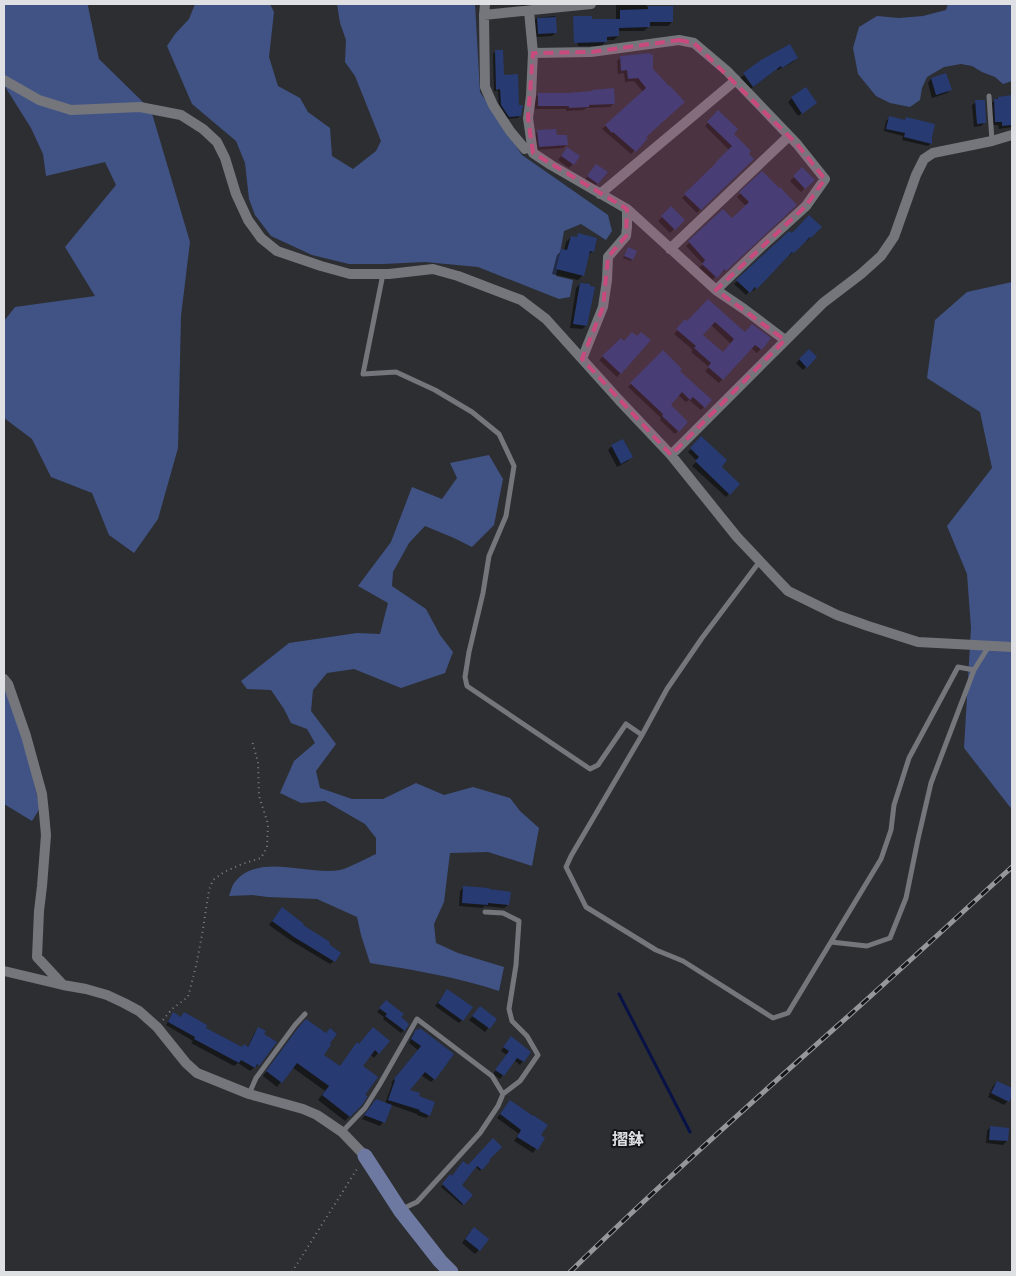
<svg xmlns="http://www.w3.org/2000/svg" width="1016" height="1276" font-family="'Space Grotesk','Noto Sans JP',sans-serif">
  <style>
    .green { fill: #415385 }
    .shadow { fill: #0007; fill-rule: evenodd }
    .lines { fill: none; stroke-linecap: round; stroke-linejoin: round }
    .stream { stroke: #081247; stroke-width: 3 }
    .building { fill: #283a72; fill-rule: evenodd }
    .path { stroke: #7d7e82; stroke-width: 2; stroke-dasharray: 1 4; stroke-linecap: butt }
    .lane { stroke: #74767c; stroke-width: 5 }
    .street { stroke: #74767c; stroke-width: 10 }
    .secondary { stroke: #6d79a0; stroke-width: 15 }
    .rail-casing { stroke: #95979b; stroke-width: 5 }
    .rail { stroke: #151618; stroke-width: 3; stroke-dasharray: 9; stroke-linecap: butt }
    .marked { fill: #c94a7d; fill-opacity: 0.2; stroke: #c94a7d; stroke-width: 4; stroke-dasharray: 10 6; stroke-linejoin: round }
    .labels { text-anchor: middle; stroke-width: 4; stroke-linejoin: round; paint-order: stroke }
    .neighbourhood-label { font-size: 16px; font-weight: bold; fill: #dfe0e4; stroke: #151618 }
  </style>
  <rect width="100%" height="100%" fill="#2c2e32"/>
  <!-- green -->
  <path class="green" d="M4,4H89L88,6L99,59L151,110L190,242L181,316L178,448L158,519L134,553L109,535L92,493L51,477L32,439L4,418V321L15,307L95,296L65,247L116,185L105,162L46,176L43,154L31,128L4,85Z
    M195,4H270L274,12L269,57L278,86L300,98L308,112L330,128L332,156L353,169L376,151L381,141L355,76L345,62L346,40L340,23L337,4H475L480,92L522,155L608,215L612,231L606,240L581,224L564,231L556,276L573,280L570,297L559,299L478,267L425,262L383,264H349L312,255L271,236L255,215L249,199L245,163L236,141L192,104L167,46L175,34L189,19Z
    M948,4H1012V81L1003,84L995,77L982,72L972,66L961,64L944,67L927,77L922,88L920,100L910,107L890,103L876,96L858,74L853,48L859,27L877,16L899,18L923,16L946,10Z
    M1012,282V808L1010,807L964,748L971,628L967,574L947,526L992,468L980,412L927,378L935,320L967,292Z
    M489,455L503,479L494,525L472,547L454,538L425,526L409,543L393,572L392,586L426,609L440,635L453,652L445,673L401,688L354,669L327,673L313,690L311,711L336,744L316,771L320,788L352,799H383L416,783L444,795L473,787L510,798L520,811L539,828L532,866L488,852L450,853L444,902L434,924L436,943L458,953L504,967L499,991C457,977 414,970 370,963L361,935L357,917L317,899L268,897L253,895L229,896C231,891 232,885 235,882C259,852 308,876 340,870C349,868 367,858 376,854V838L365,824L325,801L301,803L280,793L294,761L315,743L307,729L291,723L284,709L271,690L247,689L241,681L289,643L357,633L380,634L388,603L358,586L391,542L412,487L442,499L457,478L450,463Z
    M4,687L23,736L40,808L32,821L4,804Z"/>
  <!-- shadow -->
  <path class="shadow" d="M521,4H555L522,9Z
    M616,4H646L647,7L672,8V22L668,26H649L644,31H617L618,36L614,40H606L602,46H578L575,21L616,20Z
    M555,16L556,32L552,36L535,37L533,21L537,18Z
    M496,51L503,76L518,106L520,115L518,118L506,119L499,108L498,91H494L493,54Z
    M652,56L644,137L646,138L631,154L602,129L643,92L634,81L625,82L624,73L618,74L617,61L621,57Z
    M797,58L793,62L778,70L777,69L749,90L740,78L762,62Z
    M946,75L951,89L947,93L932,98L928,83L931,79Z
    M539,94L614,103L610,107L586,108L584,110L566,111V109H535V98Z
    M1012,96V120H1010L1011,123H1012V127L999,129L998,125H992L990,104L998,98Z
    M792,98L816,103L798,116L788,102Z
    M976,102L985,122L981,126L974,127L972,105Z
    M718,112L732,134L752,159L697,213L682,198L714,167L729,150L705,126Z
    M889,118L904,121L906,119L931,143L928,146L902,140L903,136L884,131L886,121Z
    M537,132L556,137L566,145L563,148L536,150L534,135Z
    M567,148L573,164L569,168L558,160Z
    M593,169L606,172L594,187L584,181Z
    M802,169L813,180L801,192L790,181Z
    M762,173L795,205L722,273L721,272L712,280L699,268L703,264L686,246L723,210L732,220L746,206L737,197Z
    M671,208L683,220L670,233L658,221Z
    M820,227L807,241L805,239L789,256L788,255L753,291L751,290L746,295L734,284L789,232L792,235Z
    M579,235L593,251L587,256L583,275L578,280L552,274L557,255L562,250L564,251L566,242L571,237L576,238Z
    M628,248L632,259L631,261L623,258Z
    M580,284L586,326L582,329L570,328L576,288Z
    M708,301L745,333L770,339L757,353L751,348L719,383L705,371L709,367L691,352L693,350L674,334L682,324L687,323ZM710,324L731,344L723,354L701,335Z
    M637,338L649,340L617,377L599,360L621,340L623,343Z
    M809,350L806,367L803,370L796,363Z
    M663,352L678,371L711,400L701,410L689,400L686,402L678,395L669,405L687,422L675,434L660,420L661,418L628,387Z
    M701,438L720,467L738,484L726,497L692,466L697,461L688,452Z
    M622,441L631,457L628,461L617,467L608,450L612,446Z
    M464,887L508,905L504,908L484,906L483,908L459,906L460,891Z
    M278,913L301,925L327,945L334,961L330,964L290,940L269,925Z
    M444,994L462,1020L459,1023L435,1006Z
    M383,1005L399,1017L404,1030L401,1033L383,1019L384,1017L377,1012Z
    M480,1007L495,1019L485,1032L469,1020Z
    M173,1014L180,1018L184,1014L204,1028L241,1049L247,1048L255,1032L258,1028V1065L250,1071L238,1063L234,1066L191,1043L193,1041L166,1025Z
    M416,1031L434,1079L431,1082L421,1075L408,1090L417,1097L429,1115L426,1118L417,1115V1114L391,1105L383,1122L380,1126L362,1119L372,1104H385L392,1084L391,1083L418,1050L409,1043L413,1034Z
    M369,1033L378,1053L374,1058L370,1054L361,1066V1105L345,1121L318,1100L325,1091L292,1067L277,1087L263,1076L294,1034L340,1067Z
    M508,1041L530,1052L520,1065L514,1060L500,1079L493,1074L507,1055L501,1051Z
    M997,1082L1012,1090V1093L1008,1101L1004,1105L988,1097L993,1086Z
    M507,1105L544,1138L533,1153L514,1141L519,1134L497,1118Z
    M990,1127L1007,1141L1003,1145L986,1143L987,1131Z
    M487,1160L488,1161L480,1171L475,1166L461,1186L471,1195L462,1205L441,1187L450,1176L452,1177Z
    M470,1232L479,1250L475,1254L462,1243Z"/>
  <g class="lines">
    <!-- stream -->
    <path class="stream" d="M619,994L690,1132"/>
  </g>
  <!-- building -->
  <path class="building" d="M648,6H673V22H650V27L619,28V36L607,37V42L574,43L573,16H592V19H620V10L648,9Z
    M556,17L557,33L538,34L537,18Z
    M790,44L798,58L782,68L781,66L753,87L743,73L761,60Z
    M495,50H503L504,75L518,74L519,105H523L521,116L509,117L501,105L500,89L496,90Z
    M650,53V55L653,54V69L669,86H670L685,102L646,137L648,138L636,152L613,132L612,133L605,125L646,88L638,78L628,79L627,70L621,71L620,56Z
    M946,73L952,90L936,95L931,78Z
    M806,87L817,103L802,114L791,97Z
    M614,88L615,104L589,105V107L569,108V106H538V93H568L592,91V90Z
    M1012,95V125L1002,126V122H995L994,99H998V97Z
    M975,100H985L986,123L977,124Z
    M718,110L738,129L734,134L751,151L749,154L754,159L701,210L684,194L716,163V162L732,146L707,122Z
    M889,116L905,120L906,117L935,124L932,137V144L904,137L905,133L886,129Z
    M556,129L557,135H567L568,145L539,147L537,130Z
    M567,147L580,156L574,165L561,156Z
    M596,164L608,172L598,184L587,176Z
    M802,167L815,180L805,189L793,176Z
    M762,171L779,188L780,187L797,205L726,271L725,269L717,278L702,264L705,260L688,241L723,209L732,218L749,202L739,192Z
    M671,206L685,220L675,230L661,216Z
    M809,215L822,227L811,238L810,237L794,253L792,252L757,289L755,287L750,293L736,280L789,231L792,233Z
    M578,233L597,238L594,252L590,251L584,276L556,269L561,249L567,250L571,236L577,237Z
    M628,247L637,251L633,260L624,256Z
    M580,283L590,284V286L595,287L587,326L573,324Z
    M708,299L745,332L752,324L771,338L762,350L755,345L723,380L708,367L711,363L694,348L696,346L676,329L685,319L687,321ZM715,322L734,339L723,352L703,335Z
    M632,332L637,336L641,332L651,340L621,374L602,356L621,338L624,341Z
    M809,349L817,357L807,368L799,359Z
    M663,350L682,369L680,371L712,400L705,408L693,397L690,400L682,392L671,405L688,422L679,432L662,416L663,414L630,383Z
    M701,436L727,460L722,467L740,484L730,495L695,461L699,457L690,448Z
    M623,439L633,457L621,464L611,445Z
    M463,886L489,888V889L511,892L509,905L488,903V905L462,903Z
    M282,907L304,924L303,925L330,942L329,944L341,953L335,962L294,937L272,921Z
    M447,989L473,1007L463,1021L438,1003Z
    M386,1000L404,1014L401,1017L409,1024L405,1031L385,1016L387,1014L379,1008Z
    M480,1006L497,1019L490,1029L472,1016Z
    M173,1012L181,1017L184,1012L207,1025L206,1028L242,1047L244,1044L248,1047L258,1027L266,1031L264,1034L277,1042L259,1066L257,1064L255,1068L241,1060L239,1063L194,1039L195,1037L168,1022Z
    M306,1019L326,1033L330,1028L337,1034L330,1043L331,1045L324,1055L340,1066L357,1042L359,1044L373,1027L390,1041L379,1054L375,1050L363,1066L378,1077L365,1095L368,1096L362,1105L350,1117L322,1095L329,1086L297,1063L282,1083L266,1071L298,1028Z
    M420,1028L454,1054L435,1080L425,1072L410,1090L420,1093L419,1096L435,1102L430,1116L419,1111L420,1110L388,1100L395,1080L394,1079L421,1046L411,1039L416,1029L418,1030Z
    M511,1036L531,1052L524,1062L517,1058L504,1076L495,1070L509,1051L503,1047Z
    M997,1081L1012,1088V1096L1009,1102L991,1093Z
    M376,1099L392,1105L385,1123L364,1115Z
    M510,1100L533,1116V1115L548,1125L541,1135L545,1138L538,1150L517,1137L521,1130L500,1114Z
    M990,1126L1009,1128L1008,1141L989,1140Z
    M493,1138L502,1147L489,1160L490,1161L482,1170L477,1166L462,1185L473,1195L464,1205L442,1184L450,1174L452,1176L463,1161L468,1165Z
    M474,1227L489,1239L480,1251L465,1239Z"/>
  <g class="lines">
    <!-- path -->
    <path class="path" d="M163,1020L172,1009L188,997L196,966L202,935L209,890L213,880L224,872L242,864L261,858L267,847L268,824L259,796L258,762L252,741
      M292,1272L357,1169"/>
    <!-- lane -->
    <path class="lane" d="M989,96L992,141
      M383,274L363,374L396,372L435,390L472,412L499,434L514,466L506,516L489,556L483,593L469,652L465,677L467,686L590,769L598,765L626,724L642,735
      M760,561L702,638L667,689L642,735L571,856L566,867L586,907L656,950L683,961L773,1018L788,1013L881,859L891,830L894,805L909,758L958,667L974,670
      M485,912L503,913L519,921L516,965L509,1009L512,1021L527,1036L538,1055L520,1081L503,1094
      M831,942L867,946L890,938L906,898L918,839L931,783L974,670L989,646
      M249,1094L256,1078L295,1025L305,1014
      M342,1132L365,1108L380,1084L417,1019L492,1076L503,1094L498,1106L480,1133L417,1202L402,1209"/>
    <!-- street -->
    <path class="street" d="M485,4L484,15L591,4
      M529,11L533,53L531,96L528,118L533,153L551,165L627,209L716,290L744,309L785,340
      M484,15L485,87L493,105L510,131L525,149L532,146
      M533,53L591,52L679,40L694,43L727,71L797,144L825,179L806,206L762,246L716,290
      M4,80L39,100L71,110L140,107L181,115L203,129L217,142L225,158L236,194L248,220L261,238L277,251L321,266L350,274H389L433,269L458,276L521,300L546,319L619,400L671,455L737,537L788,591L837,615L868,626L918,642L1012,647
      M600,194L736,80
      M670,249L789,136
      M582,359L603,307L607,280L608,257L626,236L627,227V209
      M671,455L823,303L861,274L881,256L894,237L916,175L924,159L933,153L992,141L1012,135
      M4,679L8,684L26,736L42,794L44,813L46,835L42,886L39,911L37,957L63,985
      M4,971L63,985L86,989L107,995L124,1003L139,1011L157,1027L186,1063L197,1073L249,1094L303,1109L317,1115L342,1132L365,1156"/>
    <!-- secondary -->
    <path class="secondary" d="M365,1156L400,1210L440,1261L451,1272"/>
    <defs>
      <path id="rail" d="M570,1272C659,1185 751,1103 844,1020C900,970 956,918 1012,867"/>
    </defs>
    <!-- rail casing -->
    <use href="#rail" class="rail-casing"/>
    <!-- rail -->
    <use href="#rail" class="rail"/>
  </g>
  <!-- marked area -->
  <path class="marked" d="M679,40L694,43L797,144L825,179L806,206L716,290L785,340L671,455L582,359L603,307L608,257L626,236L627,209L533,153L528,118L533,53L591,52Z"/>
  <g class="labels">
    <!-- neighbourhood labels -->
    <g class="neighbourhood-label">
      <text x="628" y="1145">摺鉢</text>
    </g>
  </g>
  <!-- border -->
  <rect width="1016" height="1276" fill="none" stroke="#dfe0e4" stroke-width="10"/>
</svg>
